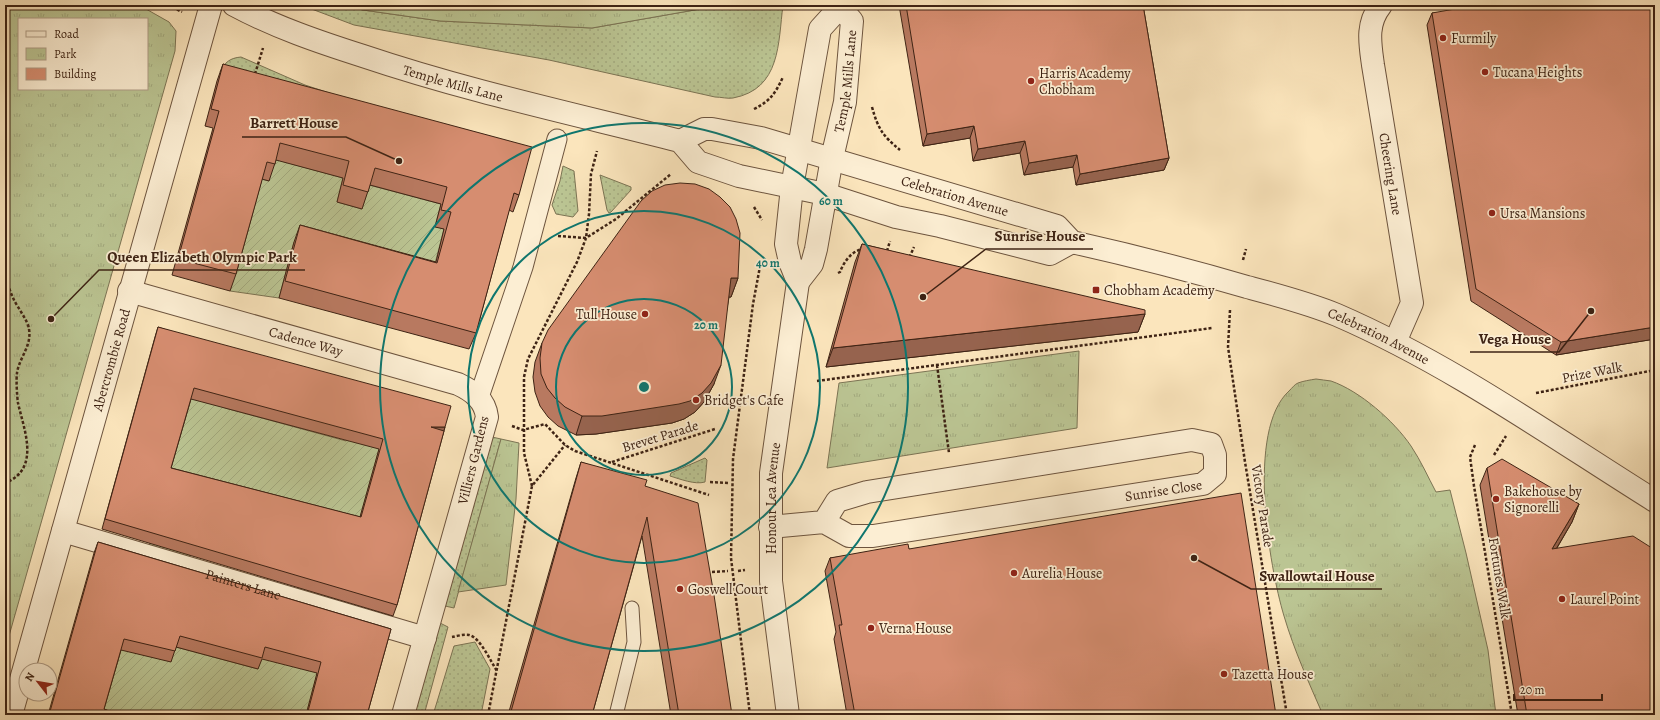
<svg xmlns="http://www.w3.org/2000/svg" width="1660" height="720" font-family="Alegreya,serif">
  <style>
    .grass { fill: url(#grass-dots); stroke: #7c7454 }
    .park { fill: url(#park-tufts); stroke: #7c7454; fill-rule: evenodd }
    .garden { fill: url(#garden-furrows); stroke: #7c7454 }
    .lines { fill: none; stroke-linecap: round; stroke-linejoin: round }
    .service-casing { stroke: #6d543e; stroke-width: 15 }
    .pedestrian-casing { stroke: #6d543e; stroke-width: 21 }
    .minor-casing { stroke: #6d543e; stroke-width: 24 }
    .tertiary-casing { stroke: #6d543e; stroke-width: 24 }
    .path { stroke: #3e2314; stroke-width: 2.5; stroke-dasharray: 3 2; stroke-linecap: butt }
    .service { stroke: #fceed3; stroke-width: 13 }
    .pedestrian { stroke: #fceed3; stroke-width: 19 }
    .minor { stroke: #fceed3; stroke-width: 22 }
    .tertiary { stroke: #fceed3; stroke-width: 22 }
    .wall { fill: #b87960; stroke: #3e2314; fill-rule: evenodd }
    .shaded-wall { fill: #96634e; stroke: #3e2314 }
    .building { fill: #d68d70; stroke: #3e2314; fill-rule: evenodd }
    .ring { fill: none; stroke: #0f766e; stroke-width: 2 }
    .poi-dot { fill: #8f2418; stroke: #fceed3; stroke-width: 1.5 }
    .labels { text-anchor: middle; stroke-width: 3.5; stroke-linejoin: round; paint-order: stroke }
    .poi-label { font-size: 14px; fill: #3e2314; stroke: #fceed3; text-anchor: start }
    .street-label { font-size: 14px; fill: #3e2314; stroke: #fceed3 }
    .centre { fill: #0f766e; stroke: #fceed3; stroke-width: 2 }
    .ring-label { font-size: 12px; text-anchor: middle; font-weight: bold; fill: #0f766e; stroke: #fceed3; stroke-width: 3.5; stroke-linejoin: round; paint-order: stroke }
    .leader { fill: none; stroke: #3e2314; stroke-width: 1.5 }
    .callout-dot { fill: #3e2314; stroke: #fceed3; stroke-width: 1.5 }
    .callout-label { font-size: 15px; text-anchor: middle; font-weight: bold; fill: #3e2314; stroke: #fceed3; stroke-width: 3.5; stroke-linejoin: round; paint-order: stroke }
  </style>
  <defs>
    <pattern id="grass-dots" width="8" height="8" patternUnits="userSpaceOnUse"><rect width="8" height="8" fill="#bbc593"/><path d="M2 2h.1M6 6h.1" fill="none" stroke="#a2a97e" stroke-width="1.8" stroke-linecap="round"/></pattern>
    <pattern id="park-tufts" width="24" height="20" patternUnits="userSpaceOnUse"><rect width="24" height="20" fill="#bbc593"/><path d="M3 7l-1-3M5 7V3M7 7l1-3M15 17l-1-3M17 17v-4M19 17l1-3" fill="none" stroke="#a2a97e"/></pattern>
    <pattern id="garden-furrows" width="10" height="10" patternUnits="userSpaceOnUse"><rect width="10" height="10" fill="#bbc593"/><path d="M-1 1l2-2M0 10L10 0M9 11l2-2" fill="none" stroke="#a2a97e"/></pattern>
  </defs>
  <rect width="100%" height="100%" fill="#fbe5bc"/>
  <filter id="stains"><feTurbulence type="fractalNoise" baseFrequency=".005" numOctaves="4"/><feColorMatrix values="0 0 0 0 .2 0 0 0 0 .09 0 0 0 0 .02 0 0 0 .5 -.17"/></filter>
  <radialGradient id="worn" r=".72"><stop offset=".6" stop-color="#630" stop-opacity="0"/><stop offset="1" stop-color="#630" stop-opacity=".3"/></radialGradient>
  <!-- grass -->
  <path class="grass" d="M301,5H345L363,10L440,21L592,28L723,5H783C778,43 781,89 733,98C728,99 721,97 715,97L549,60L354,25Z
    M241,57L305,85L527,158L220,72C225,62 230,58 241,57Z
    M563,166L574,171L578,211L573,217L556,214L552,205L560,181Z
    M600,175L631,187V190L611,212L609,213L607,210Z
    M492,437L501,439L454,608L445,606Z
    M705,458L707,460L705,482C695,485 680,479 670,476L671,473Z
    M440,623L448,627L424,715H414Z
    M475,642L490,669L481,715H433L454,646Z"/>
  <!-- park -->
  <path class="park" d="M5,5H139L169,22L176,31L175,51L5,650ZM19,19H147V89H19Z
    M345,5H723L592,28L440,21L363,10Z
    M1079,351L1077,428L827,468L839,383Z
    M1316,379C1321,380 1326,380 1331,381C1360,391 1394,421 1411,446C1421,461 1428,477 1436,492L1450,490L1466,553L1488,650L1496,715H1323C1309,683 1294,650 1284,616C1269,566 1246,430 1289,391C1292,388 1295,384 1298,383C1303,381 1310,380 1316,379Z
    M501,439L519,443L516,499L506,585L458,592Z"/>
  <!-- garden -->
  <path class="garden" d="M274,159L343,178L337,202L362,209L369,185L441,204L435,226L444,229L431,279L294,242L279,298L230,291L261,179L269,181Z
    M193,388L225,408L346,441L392,402L337,601L298,590L301,579L208,488L189,557L149,546Z
    M143,571L176,647L258,669L261,658L280,663L331,622L306,715H101Z"/>
  <g class="lines">
    <defs>
      <path id="service" d="M616,715L634,642L632,608"/>
      <path id="pedestrian" d="M479,397L523,267L557,139"/>
      <g id="minor">
        <path id="s1" d="M1381,5C1366,24 1370,43 1373,65L1412,303L1395,342"/>
        <path id="s2" d="M798,282L812,264L816,249L832,158L845,102L852,21L840,7"/>
        <path id="s3" d="M129,291L458,384C473,391 485,400 487,417L403,715"/>
        <path id="s4" d="M770,527L824,522L849,536H873L1203,484L1215,474V455L1211,444L1192,440L867,492L837,501L824,522"/>
        <path id="s5" d="M63,531L425,638"/>
        <path id="s6" d="M11,715L211,5"/>
        <path id="s7" d="M788,715L771,581V473L798,282L790,262L786,244L792,187L820,29L840,7V5"/>
      </g>
      <g id="tertiary">
        <path id="s8" d="M234,5C275,27 319,42 363,56C467,91 574,114 680,141L698,162L739,176L825,194L896,217L940,226L1050,254L1072,242"/>
        <path id="s9" d="M680,141L704,129H712L761,138L1057,226L1072,242C1130,255 1189,270 1247,287C1277,295 1308,303 1337,315C1450,364 1551,436 1655,501"/>
      </g>
    </defs>
    <!-- service casing -->
    <use href="#service" class="service-casing"/>
    <!-- pedestrian casing -->
    <use href="#pedestrian" class="pedestrian-casing"/>
    <!-- minor casing -->
    <use href="#minor" class="minor-casing"/>
    <!-- tertiary casing -->
    <use href="#tertiary" class="tertiary-casing"/>
    <!-- path -->
    <path class="path" d="M168,5L182,12
      M255,74L263,48
      M872,107C878,129 883,136 900,150
      M754,109C770,101 775,94 783,77
      M754,207L762,220
      M558,236L586,238L589,214L591,174L597,151
      M887,251L890,241
      M909,255L910,256L914,247
      M5,259C6,274 7,286 14,300C18,308 28,321 29,329C32,346 19,358 17,373C16,380 17,396 18,403C24,430 41,469 5,483
      M1243,260L1246,249
      M838,273L840,272C844,262 851,251 863,249
      M1230,310L1228,347L1245,462L1287,715
      M937,365L949,453
      M817,381L1212,328
      M1536,393L1655,370
      M512,426L523,430L545,424L565,445L575,451L709,495
      M1475,445L1470,457L1474,486L1512,715
      M1494,455L1506,436
      M612,462L715,429
      M710,482L728,483
      M532,486L524,453V377L528,359L577,262L586,238L616,219L671,174
      M738,571L745,570
      M712,572L728,571
      M452,637C457,636 464,634 469,635C480,637 491,662 497,671
      M488,715L532,486L565,445
      M750,715L731,558L733,459L753,304L761,261"/>
    <!-- service -->
    <use href="#service" class="service"/>
    <!-- pedestrian -->
    <use href="#pedestrian" class="pedestrian"/>
    <!-- minor -->
    <use href="#minor" class="minor"/>
    <!-- tertiary -->
    <use href="#tertiary" class="tertiary"/>
  </g>
  <!-- wall -->
  <path class="wall" d="M899,5H1143L1169,158L1164,170L1076,185L1073,167L1024,175L1020,153L973,161L970,138L923,146Z
    M1655,5V339L1556,355L1471,301L1427,25L1432,13Z
    M223,64L519,195L513,212L509,210L476,333L469,349L279,298L294,242L300,225L436,262L444,229L435,227L441,204L370,185L362,209L337,202L343,178L276,160L269,181L262,179L236,274L230,291L172,275L213,128L205,126L217,81Z
    M862,244L1145,314L1138,332L826,367L855,262Z
    M738,278L731,297H729L714,384L704,402L695,412L684,419L672,423L596,434L576,435L558,426L548,417L540,406L535,392L533,377L535,362L542,343Z
    M158,327L445,427L397,605L393,616L102,529L155,337ZM191,399L379,449L360,517L171,468Z
    M581,462L645,486L732,715H671L642,536L592,715H508L576,478Z
    M1487,468L1579,504L1572,522L1557,548L1655,715H1518L1480,485Z
    M98,542L391,629L367,715H306L317,673L262,659L258,669L176,647L171,662L121,650L104,709L119,715H48L94,553Z
    M909,549L1276,715H847L834,639L836,632L825,571L830,558Z"/>
  <!-- shaded-wall -->
  <path class="shaded-wall" d="M974,126L970,138L923,146L927,134Z
    M1025,141L1020,153L973,161L978,149Z
    M1077,155L1073,167L1024,175L1029,163Z
    M1169,158L1164,170L1076,185L1080,174Z
    M731,278H738L731,297H725Z
    M1145,314L1138,332L826,367L833,348Z
    M1655,327V339L1556,355L1561,342Z
    M721,365L714,384L704,402L695,412L684,419L672,423L596,434L576,435L582,416Z
    M431,427H445L442,437Z
    M1579,504L1572,522L1546,566L1552,549Z"/>
  <!-- building -->
  <path class="building" d="M906,5H1143L1169,158L1080,174L1077,155L1029,163L1025,141L978,149L974,126L927,134Z
    M1478,5H1655V327L1561,342L1476,289L1432,13Z
    M223,64L532,147L519,195L514,193L476,333L285,281L300,225L437,263L451,212L441,210L447,187L375,168L368,192L343,185L349,161L280,143L275,164L267,162L236,274L178,259L219,111L211,109Z
    M680,183L695,184L709,189L720,197L730,207L736,219L740,233L738,278H731L721,365L711,383L702,393L690,401L679,404L602,416H582L565,407L555,398L547,388L541,374L540,358L542,343L548,330L641,201L652,191L665,185Z
    M862,244L1145,310V314L833,348Z
    M158,327L451,406L445,427H431L444,431L397,605L105,519ZM194,388L383,439L361,517L171,468Z
    M1502,459L1579,504L1552,549L1633,536L1655,550V715H1527L1487,468Z
    M581,462L647,480L645,486L698,503L714,595L732,715H679L647,517L592,715H510Z
    M1241,493L1276,715H855L839,625H842L830,558L908,544L909,549Z
    M98,542L391,629L367,715H307L321,662L265,647L262,658L180,636L175,651L124,639L104,709L119,715H49Z"/>
  <!-- distance rings -->
  <g class="ring">
    <circle cx="644" cy="387" r="88"/>
    <circle cx="644" cy="387" r="176"/>
    <circle cx="644" cy="387" r="264"/>
  </g>
  <!-- markers -->
  <g class="poi-dot">
    <circle cx="1443" cy="38" r="4"/>
    <circle cx="1485" cy="72" r="4"/>
    <circle cx="1031" cy="81" r="4"/>
    <circle cx="1492" cy="213" r="4"/>
    <rect x="1092" y="286" width="8" height="8" rx="2"/>
    <circle cx="645" cy="314" r="4"/>
    <circle cx="696" cy="400" r="4"/>
    <circle cx="1496" cy="499" r="4"/>
    <circle cx="1014" cy="573" r="4"/>
    <circle cx="680" cy="589" r="4"/>
    <circle cx="1562" cy="599" r="4"/>
    <circle cx="871" cy="628" r="4"/>
    <circle cx="1224" cy="674" r="4"/>
  </g>
  <g class="labels">
    <!-- poi labels -->
    <g class="poi-label">
      <text x="1451" y="43">Furmily</text>
      <text x="1493" y="77">Tucana Heights</text>
      <text x="1039" y="78">Harris Academy<tspan x="1039" dy="16">Chobham</tspan></text>
      <text x="1500" y="218">Ursa Mansions</text>
      <text x="1104" y="295">Chobham Academy</text>
      <text x="637" y="319" text-anchor="end">Tull House</text>
      <text x="704" y="405">Bridget's Cafe</text>
      <text x="1504" y="496">Bakehouse by<tspan x="1504" dy="16">Signorelli</tspan></text>
      <text x="1022" y="578">Aurelia House</text>
      <text x="688" y="594">Goswell Court</text>
      <text x="1570" y="604">Laurel Point</text>
      <text x="879" y="633">Verna House</text>
      <text x="1232" y="679">Tazetta House</text>
    </g>
    <!-- street labels -->
    <g class="street-label">
      <text dy="5" stroke="none"><textPath href="#s2" startOffset="209">Temple Mills Lane</textPath></text>
      <text dy="5" stroke="none"><textPath href="#s8" startOffset="233">Temple Mills Lane</textPath></text>
      <text dy="5" stroke="none"><textPath href="#s1" startOffset="173">Cheering Lane</textPath></text>
      <text dy="5" stroke="none"><textPath href="#s9" startOffset="287">Celebration Avenue</textPath></text>
      <text dy="5" stroke="none"><textPath href="#s9" startOffset="737">Celebration Avenue</textPath></text>
      <text dy="5" stroke="none"><textPath href="#s3" startOffset="184">Cadence Way</textPath></text>
      <text dy="5" stroke="none"><textPath href="#s6" startOffset="369">Abercrombie Road</textPath></text>
      <text transform="translate(1592 372) rotate(-11)" y="5">Prize Walk</text>
      <text transform="translate(660 436) rotate(-17)" y="5">Brevet Parade</text>
      <text transform="translate(473 460) rotate(-76)" y="5">Villiers Gardens</text>
      <text dy="5" stroke="none"><textPath href="#s4" startOffset="401">Sunrise Close</textPath></text>
      <text dy="5" stroke="none"><textPath href="#s7" startOffset="218">Honour Lea Avenue</textPath></text>
      <text transform="translate(1263 506) rotate(81)" y="5">Victory Parade</text>
      <text transform="translate(1500 578) rotate(81)" y="5">Fortunes Walk</text>
      <text dy="5" stroke="none"><textPath href="#s5" startOffset="188">Painters Lane</textPath></text>
    </g>
  </g>
  <circle cx="644" cy="387" r="6" class="centre"/>
  <g class="ring-label">
    <text x="831" y="205">60 m</text>
    <text x="768" y="267">40 m</text>
    <text x="706" y="329">20 m</text>
  </g>
  <!-- callouts -->
  <path class="leader" d="M399 161L346 137H242M923 297L986 249H1093M51 319L99 270H305M1591 311L1559 352H1470M1194 558L1251 589H1382"/>
  <g class="callout-dot">
    <circle cx="399" cy="161" r="4"/>
    <circle cx="923" cy="297" r="4"/>
    <circle cx="51" cy="319" r="4"/>
    <circle cx="1591" cy="311" r="4"/>
    <circle cx="1194" cy="558" r="4"/>
  </g>
  <g class="callout-label">
    <text x="294" y="128">Barrett House</text>
    <text x="1040" y="241">Sunrise House</text>
    <text x="202" y="262">Queen Elizabeth Olympic Park</text>
    <text x="1515" y="344">Vega House</text>
    <text x="1317" y="581">Swallowtail House</text>
  </g>
  <!-- margin -->
  <rect width="1660" height="720" fill="none" stroke="#fbe5bc" stroke-width="20"/>
  <rect x="6" y="6" width="1648" height="708" fill="none" stroke="#3e2314" stroke-width="2"/>
  <rect x="10" y="10" width="1640" height="700" fill="none" stroke="#3e2314"/>
  <!-- legend -->
  <rect x="18" y="18" width="130" height="72" fill="#fceed3" stroke="#b09d87"/>
  <rect x="26" y="31" width="20" height="6" fill="#fceed3" stroke="#b09d87"/>
  <text x="54" y="38" font-size="12" fill="#3e2314">Road</text>
  <rect x="26" y="48" width="20" height="12" fill="url(#park-tufts)" stroke="#b09d87"/>
  <text x="54" y="58" font-size="12" fill="#3e2314">Park</text>
  <rect x="26" y="68" width="20" height="12" fill="#d68d70" stroke="#b09d87"/>
  <text x="54" y="78" font-size="12" fill="#3e2314">Building</text>
  <!-- north arrow -->
  <g transform="translate(38 682) rotate(301)"><circle r="19" fill="#fceed3" stroke="#b09d87"/>
  <path d="M0-3L7 15L0 10L-7 15Z" fill="#8f2418"/>
  <text y="-6" font-size="11" font-weight="bold" text-anchor="middle" fill="#3e2314">N</text>
  </g>
  <!-- scale -->
  <path d="M1514 694v6h88v-6" fill="none" stroke="#3e2314" stroke-width="2"/>
  <text x="1520" y="694" font-size="12" fill="#3e2314" stroke="#fceed3" stroke-width="3" paint-order="stroke">20 m</text>
  <rect width="100%" height="100%" filter="url(#stains)"/>
  <rect width="100%" height="100%" fill="url(#worn)"/>
</svg>
